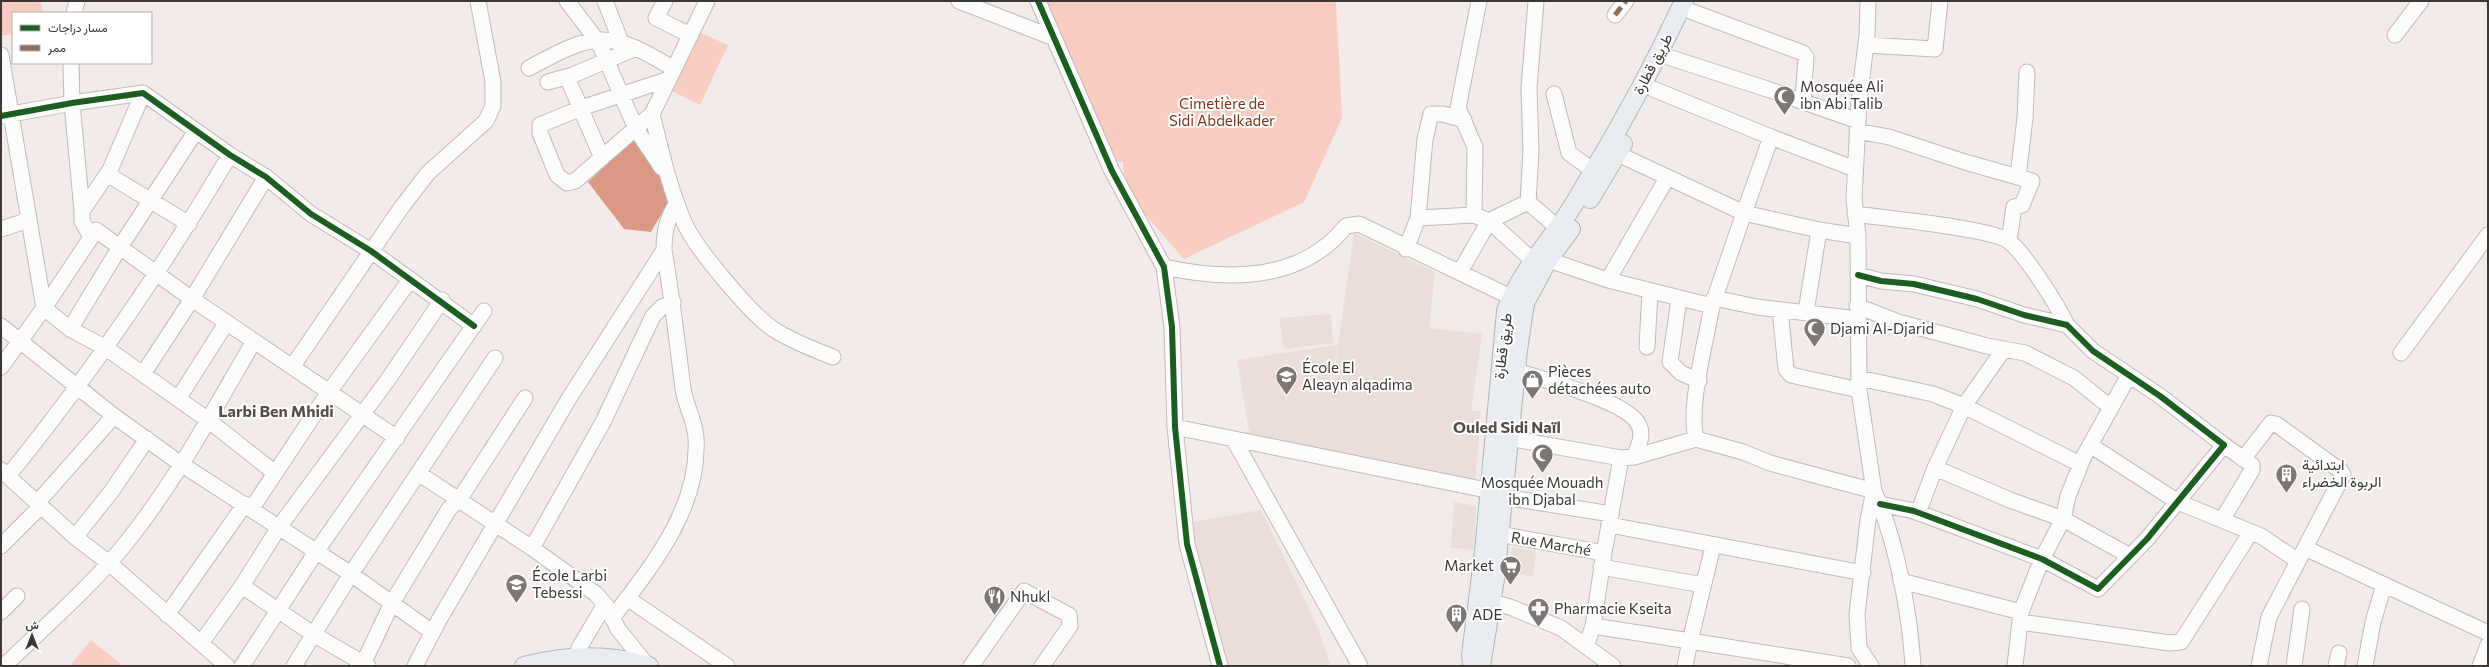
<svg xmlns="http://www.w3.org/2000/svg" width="2489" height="667" font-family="Commissioner,Vazirmatn,sans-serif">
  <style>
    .built { fill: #ebddd9 }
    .green { fill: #f8ccc0 }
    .water { fill: #db9985 }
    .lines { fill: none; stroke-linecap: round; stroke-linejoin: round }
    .minor-casing { stroke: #bfbab9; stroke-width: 17 }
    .major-casing { stroke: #b0b5bc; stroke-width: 20 }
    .minor { stroke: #fdfcfc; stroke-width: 15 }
    .major { stroke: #e9edf2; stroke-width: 18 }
    .quiet { stroke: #8d6e63; stroke-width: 5; stroke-dasharray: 10 5; stroke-linecap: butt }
    .cycleway-casing { stroke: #fff; stroke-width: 8 }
    .cycleway { stroke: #1b5e20; stroke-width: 6 }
    .labels { text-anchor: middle; stroke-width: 4; stroke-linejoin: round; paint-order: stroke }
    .street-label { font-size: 15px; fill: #3c3836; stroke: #fff }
    .poi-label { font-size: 15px; fill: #3c3836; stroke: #fff; text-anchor: start }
    .park-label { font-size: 15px; fill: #843115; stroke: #fff }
    .neighbourhood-label { font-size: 16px; font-weight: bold; fill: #564c49; stroke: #fff }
  </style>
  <rect width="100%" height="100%" fill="#f2ebea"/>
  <!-- built -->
  <path class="built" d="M1354,233L1435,272L1429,328L1482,334L1471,411H1481L1475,484L1251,442L1237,360L1337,345L1328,416Z
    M1331,314L1333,343L1284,349L1279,318Z
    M1454,502L1476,506L1474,550L1451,548Z
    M1261,510L1315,621L1331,666H1225L1191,522Z
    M1512,547L1536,551L1533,576L1508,573Z"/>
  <!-- green -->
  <path class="green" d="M1,1H41L43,13H13V34L1,36Z
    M1044,1H1336L1342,118L1304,202L1184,259L1141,210L1124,180L1123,162L1115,161Z
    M699,32L728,45L700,105L670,90Z
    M91,640L123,666H70Z"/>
  <!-- water -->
  <path class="water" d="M632,141H638L665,186L669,201L651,232L624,229L588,182Z"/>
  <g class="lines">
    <defs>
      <path id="minor" d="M567,1L599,43L636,129L662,168
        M605,1L621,42
        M665,1L656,18L690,35
        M959,1L1054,38
        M1038,1L1112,171L1164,267L1172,327L1175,427L1187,544L1220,666
        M1536,1L1529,88L1531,151L1528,202L1566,235
        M1868,1L1867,35L1859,101L1854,199L1858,236L1859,390L1874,491C1896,539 1910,613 1913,666
        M1690,11L1803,53L1806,57L1803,102
        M74,13L77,1
        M1615,15L1626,1
        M2395,35L2421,1
        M1866,45L1935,49L1940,1
        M1,55L44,308L70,329L106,348L208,420L275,473
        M1668,57L1767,89L1858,121
        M71,63L72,103L82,211
        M529,68C595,32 608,29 674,69
        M567,77L602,158
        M669,79L581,108L540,125V133L557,175L567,183L575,181L652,114L674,69L707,1
        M548,82L573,75L636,48
        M1653,89L1771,137L1744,213L1819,230L1858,236
        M1554,94L1569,153L1588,167L1605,172
        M652,114C661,150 669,187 684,222C695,248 750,313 773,329C792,341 812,349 833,357
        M1,116L72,103L143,93L230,155L266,177L311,214L371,251L474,326
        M1857,131L1889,137L1965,162L2032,181L2022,205L2014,207L2009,241
        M1771,137L1855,169
        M1618,154L1744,213L1712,306
        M107,174L189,224
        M2018,177L2025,118L2027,72
        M1855,214C1882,218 1994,228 2010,242C2028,258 2056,303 2067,325
        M1474,215L1475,147L1458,108L1479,1
        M1418,218L1425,139L1431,114H1443L1464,120
        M1,229L29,220
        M91,237L82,221V211L110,170L143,93
        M1406,249L1418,218L1474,215L1489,221L1541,268
        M1548,260L1608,280L1712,306C1706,341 1688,406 1696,439L1634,457
        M1164,267C1228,281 1301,282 1346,226L1359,224L1521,302
        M1460,272L1489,221L1528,202
        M1858,275L1881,281L1914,284L1977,299L2024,315L2067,325L2093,351L2160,396L2224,445L2147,539L2098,589L2042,559L1914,511L1880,504
        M1608,280L1667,178
        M1714,298L1757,307L1858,319
        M1679,299L1670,362L1681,373L1699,381
        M1857,306L1898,322L1987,346L2025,353L2074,378L2110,407
        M1780,310L1786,369L1791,375L1859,390
        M1806,312L1819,230
        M1,326L114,416L181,464L351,574L432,632
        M70,329L120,247L196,131
        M1647,347L1650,291
        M2401,353L2488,235
        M1,367L44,308L96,230L192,299L397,438
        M292,367L401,208L428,173L486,121L493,106V82L478,1
        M143,374L192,299L266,177
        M1859,378L1933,394L1964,406L2004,349
        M525,398L459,500L532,548L596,594L608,608L618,629L647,665
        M178,399L227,322
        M1175,427L1501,493
        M1508,438L1621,458L1634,457C1638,447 1644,436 1639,425C1628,401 1543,380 1517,371
        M1696,439L1743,452L1770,463L1874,491
        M1234,440L1360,666
        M2090,445L2178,502L2261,536L2298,561
        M2243,459L2271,423L2276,424L2341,471L2343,475L2269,617L2259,666
        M2080,464L1964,406L1935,468L2010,500L2063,519L2130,556
        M1,470L75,537L109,563L227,666
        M8,476C90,375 163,268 230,155
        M1504,497L1611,514
        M37,503L114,416
        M252,508L329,392L410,280
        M1918,513L1935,468
        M2222,520L2252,470V465L2224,445
        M1610,525L1863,573
        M1499,534L1604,553L1593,626L1586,646
        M75,537L111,492L147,439
        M1,546L41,506
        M1713,546L1690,641L1848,666
        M532,548L603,422L653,316L662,307L673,302
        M2305,548L2488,633
        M1604,553L1621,458
        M1601,567L1703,585
        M1901,581L2021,612
        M242,586L313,634L368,666
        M627,598L727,666
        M1491,602L1510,607L1561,628L1613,666
        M1,612L17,596
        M167,615L245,504
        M612,618C652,566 700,508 696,438C695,420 685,405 683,388C677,342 672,296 664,250C664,232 667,218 677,203
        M2020,622L2170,643L2181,642L2251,532
        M1593,626L1690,641L1685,666
        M201,643L242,586L279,527L387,381L442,300
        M4,666C45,626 90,588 126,543C176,481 214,409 254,341
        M242,666L316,552L484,311
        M294,666L351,574L495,358
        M362,666L392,603L449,509L459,500L418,473
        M415,666L439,620L568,400L664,250
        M576,666L579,648L605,604
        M971,666L1024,591L1069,615L1070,626L1042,666
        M1871,666L1859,648L1857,614L1868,520L1874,491
        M2015,666L2021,612L2042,559L2063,519L2068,496L2084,456L2128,377
        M2294,666L2302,609
        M2336,666L2339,653
        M2365,666L2373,622L2384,585
        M2480,666L2488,645"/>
      <path id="major" d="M1590,199L1623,144
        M524,666C566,655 607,653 649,666
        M1472,666L1471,655L1484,552L1506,311C1520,274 1542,251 1564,219C1575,204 1584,186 1594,170C1627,115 1657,59 1684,1
        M1481,666L1495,579L1518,350L1525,303L1548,260L1571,229"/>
    </defs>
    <!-- minor casing -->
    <use href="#minor" class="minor-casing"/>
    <!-- major casing -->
    <use href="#major" class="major-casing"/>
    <!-- minor -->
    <use href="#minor" class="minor"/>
    <!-- major -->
    <use href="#major" class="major"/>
    <!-- quiet -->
    <path class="quiet" d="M1615,15L1626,1"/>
    <defs>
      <path id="cycleway" d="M1038,1L1112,171L1164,267L1172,327L1175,427L1187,544L1220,666
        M1,116L72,103L143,93L230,155L266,177L311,214L371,251L474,326
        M1858,275L1881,281L1914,284L1977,299L2024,315L2067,325L2093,351L2160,396L2224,445L2147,539L2098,589L2042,559L1914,511L1880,504"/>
    </defs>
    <!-- cycleway casing -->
    <use href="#cycleway" class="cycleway-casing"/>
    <!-- cycleway -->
    <use href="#cycleway" class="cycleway"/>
  </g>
  <!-- icons -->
  <defs>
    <symbol id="mosque-pin" viewBox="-11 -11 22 30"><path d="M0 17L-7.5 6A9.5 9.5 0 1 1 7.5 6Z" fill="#7c7775" stroke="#fff"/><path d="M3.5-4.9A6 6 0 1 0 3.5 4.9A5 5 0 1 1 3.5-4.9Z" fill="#fff"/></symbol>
    <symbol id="university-pin" viewBox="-11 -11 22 30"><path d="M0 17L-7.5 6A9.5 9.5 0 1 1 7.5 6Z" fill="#7c7775" stroke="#fff"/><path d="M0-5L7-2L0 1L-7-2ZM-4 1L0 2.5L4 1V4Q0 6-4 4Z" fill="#fff"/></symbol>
    <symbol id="shop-pin" viewBox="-11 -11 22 30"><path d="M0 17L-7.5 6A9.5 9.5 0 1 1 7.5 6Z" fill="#7c7775" stroke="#fff"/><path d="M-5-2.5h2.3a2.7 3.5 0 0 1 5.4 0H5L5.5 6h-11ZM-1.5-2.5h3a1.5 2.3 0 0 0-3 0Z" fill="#fff"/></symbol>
    <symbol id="building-pin" viewBox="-11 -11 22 30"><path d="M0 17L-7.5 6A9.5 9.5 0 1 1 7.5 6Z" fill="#7c7775" stroke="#fff"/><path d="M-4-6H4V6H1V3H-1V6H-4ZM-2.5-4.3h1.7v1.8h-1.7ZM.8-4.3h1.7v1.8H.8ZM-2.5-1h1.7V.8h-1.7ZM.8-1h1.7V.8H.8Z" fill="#fff"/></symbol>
    <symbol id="supermarket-pin" viewBox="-11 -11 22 30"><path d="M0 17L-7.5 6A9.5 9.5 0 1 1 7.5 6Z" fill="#7c7775" stroke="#fff"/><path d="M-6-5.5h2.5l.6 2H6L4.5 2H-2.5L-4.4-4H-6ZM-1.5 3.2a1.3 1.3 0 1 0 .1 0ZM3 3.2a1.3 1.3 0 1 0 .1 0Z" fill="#fff"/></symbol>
    <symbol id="school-pin" viewBox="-11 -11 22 30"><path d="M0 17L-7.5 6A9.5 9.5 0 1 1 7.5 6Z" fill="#7c7775" stroke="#fff"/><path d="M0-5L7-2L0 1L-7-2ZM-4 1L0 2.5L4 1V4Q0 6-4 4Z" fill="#fff"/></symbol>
    <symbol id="restaurant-pin" viewBox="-11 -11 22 30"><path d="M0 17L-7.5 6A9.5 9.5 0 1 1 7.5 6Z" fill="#7c7775" stroke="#fff"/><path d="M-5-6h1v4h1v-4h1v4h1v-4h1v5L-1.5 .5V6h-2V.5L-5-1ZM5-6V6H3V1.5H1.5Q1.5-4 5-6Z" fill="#fff"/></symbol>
    <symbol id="pharmacy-pin" viewBox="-11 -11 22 30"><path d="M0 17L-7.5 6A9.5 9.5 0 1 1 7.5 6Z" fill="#7c7775" stroke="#fff"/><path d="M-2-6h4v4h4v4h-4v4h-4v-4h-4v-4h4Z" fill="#fff"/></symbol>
  </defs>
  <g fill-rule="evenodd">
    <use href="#mosque-pin" x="1772" y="84" width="25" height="34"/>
    <use href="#mosque-pin" x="1802" y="316" width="25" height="34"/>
    <use href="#university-pin" x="1274" y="364" width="25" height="34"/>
    <use href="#shop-pin" x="1520" y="368" width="25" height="34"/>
    <use href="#mosque-pin" x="1530" y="442" width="25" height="34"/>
    <use href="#building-pin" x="2274" y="462" width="25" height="34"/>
    <use href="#supermarket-pin" x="1498" y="554" width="25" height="34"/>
    <use href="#school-pin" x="504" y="572" width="25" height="34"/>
    <use href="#restaurant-pin" x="982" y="584" width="25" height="34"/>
    <use href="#pharmacy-pin" x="1526" y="596" width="25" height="34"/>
    <use href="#building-pin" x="1444" y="602" width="25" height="34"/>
  </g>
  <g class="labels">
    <!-- street labels -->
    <g class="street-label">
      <text transform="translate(1653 64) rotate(-62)" y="5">طريق قطارة</text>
      <text transform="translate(1503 346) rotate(-83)" y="5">طريق قطارة</text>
      <text transform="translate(1551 544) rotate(10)" y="5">Rue Marché</text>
    </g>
    <!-- poi labels -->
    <g class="poi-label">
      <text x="1800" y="92">Mosquée Ali<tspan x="1800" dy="17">ibn Abi Talib</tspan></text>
      <text x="1830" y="334">Djami Al-Djarid</text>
      <text x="1302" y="373">École El<tspan x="1302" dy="17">Aleayn alqadima</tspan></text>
      <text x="1548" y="377">Pièces<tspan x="1548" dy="17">détachées auto</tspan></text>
      <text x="2302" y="470">ابتدائية<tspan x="2302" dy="17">الربوة الخضراء</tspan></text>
      <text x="1542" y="488" text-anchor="middle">Mosquée Mouadh<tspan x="1542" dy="17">ibn Djabal</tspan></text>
      <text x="1494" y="571" text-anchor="end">Market</text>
      <text x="532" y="581">École Larbi<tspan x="532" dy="17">Tebessi</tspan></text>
      <text x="1010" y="602">Nhukl</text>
      <text x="1554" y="614">Pharmacie Kseita</text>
      <text x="1472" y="620">ADE</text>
    </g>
    <!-- park labels -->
    <g class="park-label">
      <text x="1222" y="109">Cimetière de<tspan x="1222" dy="17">Sidi Abdelkader</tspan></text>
    </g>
    <!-- neighbourhood labels -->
    <g class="neighbourhood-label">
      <text x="276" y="417">Larbi Ben Mhidi</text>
      <text x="1507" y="433">Ouled Sidi Naïl</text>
    </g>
  </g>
  <!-- border -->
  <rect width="2489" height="667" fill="none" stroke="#3c3836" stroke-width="4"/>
  <!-- legend -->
  <rect x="12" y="12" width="140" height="52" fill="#ffffff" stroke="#b1afaf"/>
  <rect x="20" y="25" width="20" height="6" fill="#1b5e20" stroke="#b1afaf"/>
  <text x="48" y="32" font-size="12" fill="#3c3836">مسار دراجات</text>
  <rect x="20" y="45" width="20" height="6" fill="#8d6e63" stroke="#b1afaf"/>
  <text x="48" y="52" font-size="12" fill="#3c3836">ممر</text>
  <!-- north arrow -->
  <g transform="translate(32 635)" stroke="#ffffff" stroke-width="3" paint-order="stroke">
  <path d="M0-3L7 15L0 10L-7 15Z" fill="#3c3836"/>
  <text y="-6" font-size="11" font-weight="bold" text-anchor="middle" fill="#3c3836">ش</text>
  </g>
</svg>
